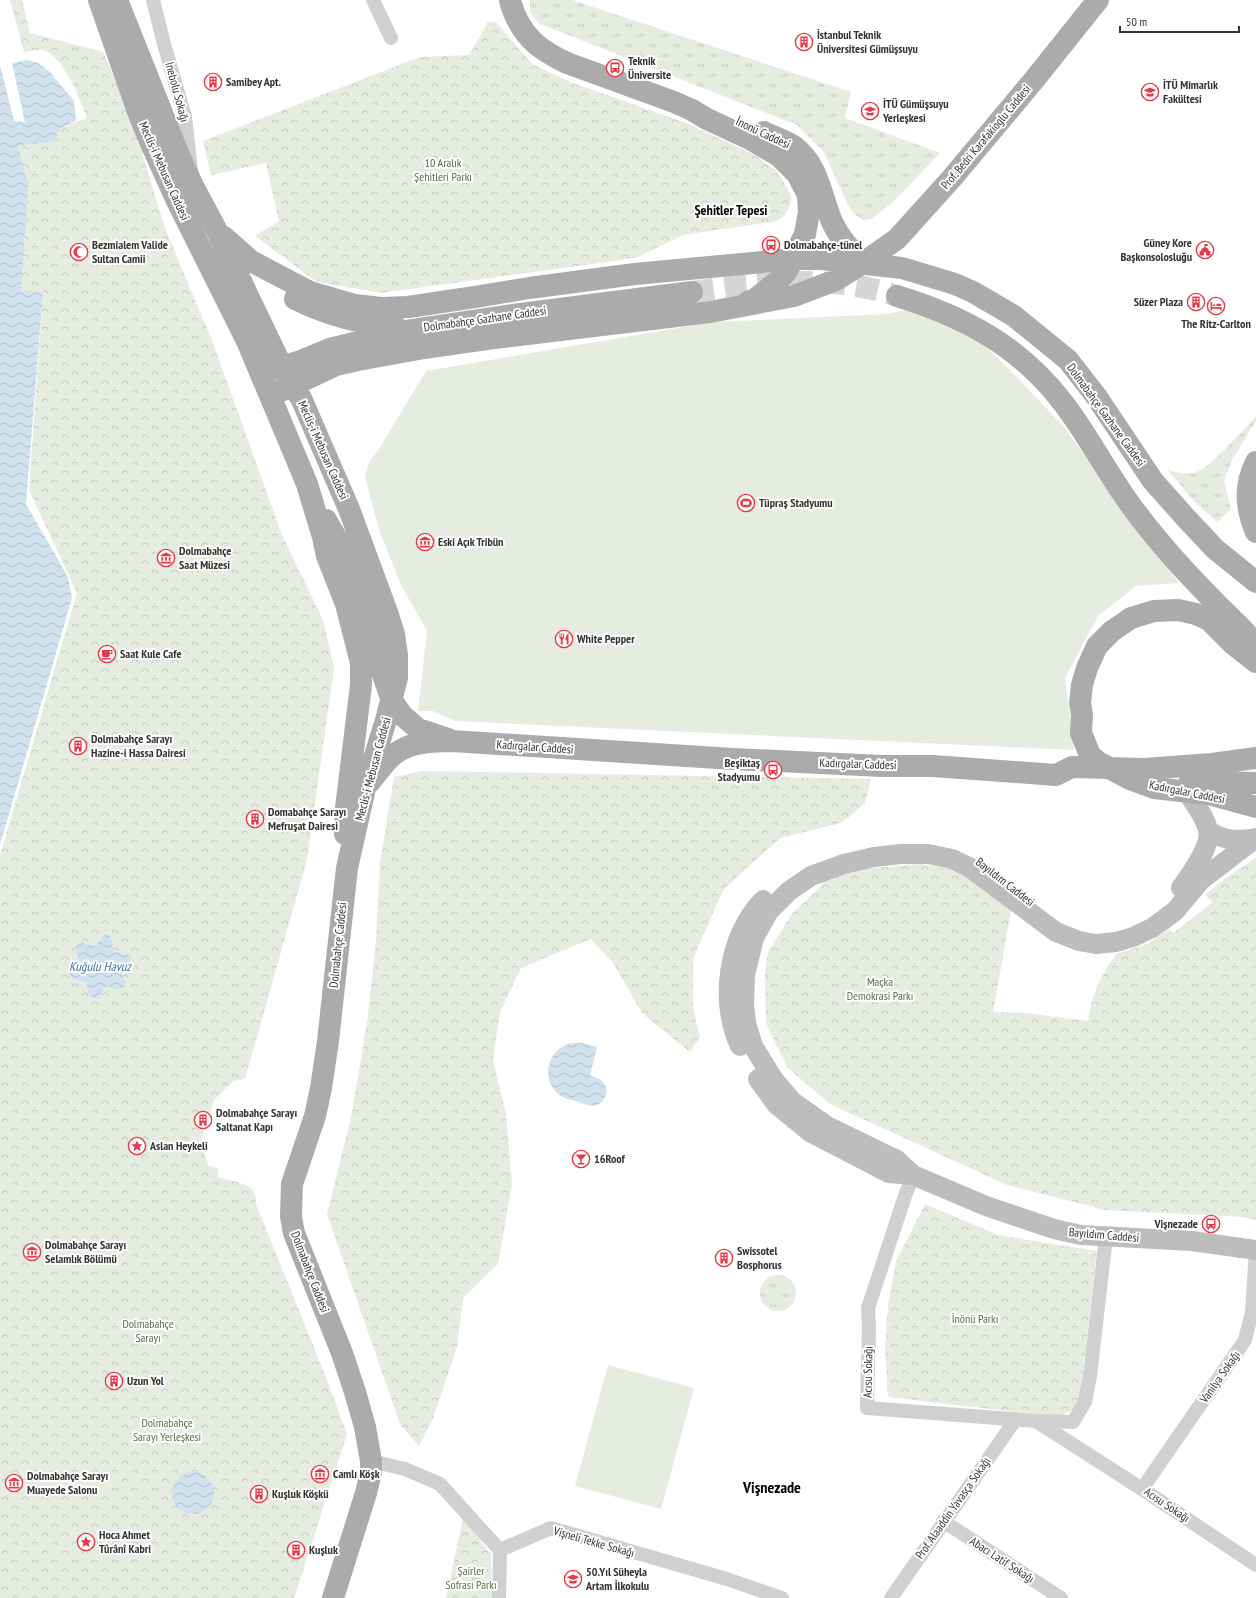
<svg xmlns="http://www.w3.org/2000/svg" width="1256" height="1598" font-family="'PT Sans Narrow',sans-serif">
  <style>
    .grass { fill: url(#grass-tufts) }
    .forest { fill: url(#forest-crowns) }
    .pitch { fill: #e6ecdf }
    .water { fill: url(#water-waves) }
    .lines { fill: none; stroke-linecap: round; stroke-linejoin: round }
    .primary-tunnel { stroke: #d6d6d6; stroke-width: 22; stroke-dasharray: 22 11; stroke-linecap: butt }
    .minor { stroke: #d0d0d0; stroke-width: 14 }
    .secondary { stroke: #bdbdbd; stroke-width: 20 }
    .primary { stroke: #ababab; stroke-width: 22 }
    .labels { text-anchor: middle; stroke-width: 4; stroke-linejoin: round; paint-order: stroke }
    .poi-label { font-size: 12px; font-weight: bold; fill: #333; stroke: #fff; text-anchor: start }
    .street-label { font-size: 12px; fill: #333; stroke: #fff }
    .park-label { font-size: 12px; fill: #56703f; stroke: #fff }
    .water-label { font-size: 13px; font-style: italic; fill: #3f7597; stroke: #fff }
    .quarter-label { font-size: 14px; font-weight: bold; fill: #000; stroke: #fff }
    .district-label { font-size: 16px; font-weight: bold; fill: #000; stroke: #fff }
  </style>
  <defs>
    <pattern id="grass-tufts" width="24" height="20" patternUnits="userSpaceOnUse"><rect width="24" height="20" fill="#e6ecdf"/><path d="M3 7l-1-3M5 7V3M7 7l1-3M15 17l-1-3M17 17v-4M19 17l1-3" fill="none" stroke="#c6cbc0"/></pattern>
    <pattern id="forest-crowns" width="20" height="18" patternUnits="userSpaceOnUse"><rect width="20" height="18" fill="#e6ecdf"/><path d="M2 6a3 3 0 1 1 6 0M12 15a3 3 0 1 1 6 0" fill="none" stroke="#c6cbc0"/></pattern>
    <pattern id="water-waves" width="16" height="10" patternUnits="userSpaceOnUse"><rect width="16" height="10" fill="#cfe2ee"/><path d="M0 5q4-4 8 0t8 0" fill="none" stroke="#b2c2cd"/></pattern>
  </defs>
  <rect width="100%" height="100%" fill="#fff"/>
  <!-- grass -->
  <path class="grass" d="M530,0H572L851,92L845,118L940,153L893,202L871,219L863,220L854,214L848,205L824,152L797,125L540,24L530,13Z
    M1256,416V421L1232,460L1224,480L1231,510L1217,522L1195,502L1166,468C1175,473 1185,475 1196,472C1209,469 1245,428 1256,416Z
    M760 1293a18 18 0 1 1 36 0a18 18 0 1 1-36 0Z"/>
  <!-- forest -->
  <path class="forest" d="M10,0H22L30,33L103,52L147,152L142,153L165,228L213,343L282,535L323,620L334,668L307,860L245,1079L233,1081L214,1100L200,1143L209,1166L219,1169L217,1177C227,1180 247,1182 253,1191C256,1195 256,1200 256,1204L327,1380L347,1434L294,1598H0V855L77,593L29,490L43,292H21L18,145L87,118C79,97 65,58 43,50C38,49 30,51 24,52Z
    M488,22H496L532,64L570,82L686,123L753,154L777,171L791,195V203L785,215L777,221L683,235L636,258L381,293L317,282L255,236L279,221L266,163L211,175L203,141L420,57L469,55Z
    M422,771L871,779L865,803L848,818L840,823L780,838L723,890L693,959V1008L700,1037L690,1052L642,1013L613,963L591,939L521,968L500,1012L493,1060L506,1114L512,1184L498,1264L463,1298L457,1347L433,1418L419,1446L400,1424L327,1214L352,1113L368,1016L376,942L380,863L394,777Z
    M1256,858V1220L1243,1217L1105,1210L1007,1185L830,1104L788,1068L766,1024L765,973L768,952L792,914L825,882L860,869L921,864L951,869L977,880L1011,911L993,1012L1025,1013L1088,1021L1092,1000L1097,987L1107,968L1116,954L1147,944L1169,929L1173,933L1213,902L1205,895L1227,877Z
    M925,1204L998,1235L1097,1251L1079,1407L1061,1416L1042,1415L888,1397L885,1348L888,1305L896,1261Z
    M463,1518L491,1554L492,1598H446Z"/>
  <!-- pitch -->
  <path class="pitch" d="M911,309L974,335L1017,377L1064,427L1179,583L1136,586L1098,616L1065,678L1074,750L455,721L433,711H418L427,631L401,585L379,530L365,477L369,462L379,449L426,371L713,322L887,314Z
    M608,1365L694,1388L661,1509L575,1486Z"/>
  <!-- water -->
  <path class="water" d="M27,60L38,63L50,72L74,101L76,121L59,129L55,141L18,146L28,184L21,291L43,292L26,504L68,577L72,598L0,845V65L14,121L25,122L12,63Z
    M108,934L111,937L114,952L129,954L131,958L129,963L120,969V972L125,981L124,987L118,990L107,986L104,988L99,997C87,1000 88,990 86,982L73,979L69,975C70,969 81,964 79,959C78,955 76,953 75,949L78,943C84,942 89,947 96,946L104,935Z
    M572,1043H582L597,1047L590,1075C594,1077 600,1078 603,1082C610,1089 606,1101 597,1105C591,1107 585,1104 579,1102C571,1100 563,1099 557,1093C540,1076 549,1048 572,1043Z
    M172 1493a21 21 0 1 1 42 0a21 21 0 1 1-42 0Z"/>
  <g class="lines">
    <!-- primary-tunnel -->
    <path class="primary-tunnel" d="M692,292C760,283 831,273 897,296"/>
    <!-- minor -->
    <path class="minor" d="M153,0L164,44L185,117L191,170
      M373,0L391,38
      M913,1175L905,1196L868,1308L869,1327L867,1408L1036,1421L1073,1422L1085,1402L1090,1376L1106,1237
      M1036,1421L1142,1489L1256,1565
      M371,1461L405,1469L440,1484L475,1523L500,1550
      M1142,1489L1245,1340L1252,1312L1256,1250
      M943,1521L1061,1598
      M500,1550L551,1528L727,1579L782,1598
      M499,1598L500,1550
      M891,1598L1016,1419"/>
    <!-- secondary -->
    <path class="secondary" d="M1209,831C1224,841 1239,841 1256,838
      M1256,838L1201,880L1175,911L1163,920L1152,928L1133,937L1116,942L1096,944L1079,941L1056,932L969,867L952,859L928,854H901L874,857L844,864L811,876L789,891L769,911L754,938L745,975L744,1004L746,1023L753,1046L774,1080L793,1102L827,1126L897,1160L913,1175L986,1206L1054,1229L1081,1235L1192,1241L1256,1250
      M1181,888C1190,875 1212,846 1208,830C1205,816 1194,803 1187,792
      M740,1046C719,1000 728,937 763,900
      M758,1079L777,1105L810,1132L889,1173L913,1175"/>
    <!-- primary -->
    <path class="primary" d="M99,0L140,117L153,148L177,201L247,341L307,484L323,537L327,556L346,604L361,663V685L346,808L345,834
      M117,0L178,153L193,186L217,231L282,367L292,386L301,398L349,509L387,612L394,634L397,655V678L386,720L365,788L347,868L328,1041L321,1088L315,1116L292,1184L291,1217L294,1233L342,1353L355,1392L365,1427L371,1461V1472L366,1493L333,1598
      M510,0C511,5 513,10 515,15C527,41 542,51 567,63L674,102L692,110L707,119L750,139L779,156L797,174L808,195L809,212L805,234L787,271L779,280L754,300L749,301
      M764,132C774,137 786,141 795,147C820,167 821,198 833,224C840,238 852,252 863,263
      M224,237L251,261L310,292L355,305L381,308L408,307L475,297L529,288L635,274L794,259H821L902,268L955,284L973,292L1014,316L1068,360L1096,396L1153,481L1185,517L1215,549L1256,582
      M897,296C965,317 1020,346 1064,404C1087,434 1105,469 1127,500C1158,544 1194,582 1233,620C1241,627 1248,636 1256,643
      M295,299C327,315 361,324 396,327
      M268,371L301,361L330,349L393,333L513,315L692,292
      M270,396L336,365L358,360L424,348L494,338L710,312L794,296L836,280L863,263L897,239L952,178L1034,80L1098,0
      M1256,462C1244,485 1246,509 1256,532
      M326,520L337,539L372,625L383,675L392,701L402,715L418,729L448,739
      M1256,662L1233,644L1209,620L1196,614L1178,610L1154,611L1131,618L1112,631L1097,646L1087,668L1082,685L1080,703L1082,715L1081,733L1090,755L1098,762L1130,779L1154,788L1208,794L1256,807
      M1190,780L1256,783
      M370,782C379,771 389,755 403,749C415,742 438,741 452,741L733,759L882,766H933L1056,775L1072,767L1144,769L1212,764L1256,758"/>
  </g>
  <!-- icons -->
  <defs>
    <symbol id="building-ring" viewBox="-11 -11 22 22"><circle r="9.5" fill="#fff" stroke="#e63946" stroke-width="1.5"/><path d="M-4-6H4V6H1V3H-1V6H-4ZM-2.5-4.3h1.7v1.8h-1.7ZM.8-4.3h1.7v1.8H.8ZM-2.5-1h1.7V.8h-1.7ZM.8-1h1.7V.8H.8Z" fill="#e63946"/></symbol>
    <symbol id="bus-ring" viewBox="-11 -11 22 22"><circle r="9.5" fill="#fff" stroke="#e63946" stroke-width="1.5"/><path d="M-5-6H5V4H4V6H2V4H-2V6H-4V4H-5ZM-3.5-4V0h7V-4ZM-3.5 1.2v1.5H-2V1.2ZM2 1.2v1.5H3.5V1.2Z" fill="#e63946"/></symbol>
    <symbol id="university-ring" viewBox="-11 -11 22 22"><circle r="9.5" fill="#fff" stroke="#e63946" stroke-width="1.5"/><path d="M0-5L7-2L0 1L-7-2ZM-4 1L0 2.5L4 1V4Q0 6-4 4Z" fill="#e63946"/></symbol>
    <symbol id="civic-ring" viewBox="-11 -11 22 22"><circle r="9.5" fill="#fff" stroke="#e63946" stroke-width="1.5"/><path d="M-.6-6.5H3V-4.5H.6V-3L4-1V1h2V6H-6V1h2V-1L-.6-3ZM-1.2 2.5V6h2.4V2.5Z" fill="#e63946"/></symbol>
    <symbol id="mosque-ring" viewBox="-11 -11 22 22"><circle r="9.5" fill="#fff" stroke="#e63946" stroke-width="1.5"/><path d="M3.5-4.9A6 6 0 1 0 3.5 4.9A5 5 0 1 1 3.5-4.9Z" fill="#e63946"/></symbol>
    <symbol id="hotel-ring" viewBox="-11 -11 22 22"><circle r="9.5" fill="#fff" stroke="#e63946" stroke-width="1.5"/><path d="M-6-4.5h1.5V1H6V5H4.5V3h-9V5H-6ZM-4 0a1.8 1.8 0 1 1 3.6 0ZM.5 0V-2.5h3Q6-2.5 6 0Z" fill="#e63946"/></symbol>
    <symbol id="stadium-ring" viewBox="-11 -11 22 22"><circle r="9.5" fill="#fff" stroke="#e63946" stroke-width="1.5"/><path d="M0-5a6.5 5 0 1 0 0 10a6.5 5 0 1 0 0-10ZM-3.5-1.8h7v3.6h-7Z" fill="#e63946"/></symbol>
    <symbol id="museum-ring" viewBox="-11 -11 22 22"><circle r="9.5" fill="#fff" stroke="#e63946" stroke-width="1.5"/><path d="M0-6L6-3V-2H-6V-3ZM-5-1h2V3h-2ZM-1-1h2V3h-2ZM3-1h2V3H3ZM-6 4H6V6H-6Z" fill="#e63946"/></symbol>
    <symbol id="restaurant-ring" viewBox="-11 -11 22 22"><circle r="9.5" fill="#fff" stroke="#e63946" stroke-width="1.5"/><path d="M-5-6h1v4h1v-4h1v4h1v-4h1v5L-1.5 .5V6h-2V.5L-5-1ZM5-6V6H3V1.5H1.5Q1.5-4 5-6Z" fill="#e63946"/></symbol>
    <symbol id="cafe-ring" viewBox="-11 -11 22 22"><circle r="9.5" fill="#fff" stroke="#e63946" stroke-width="1.5"/><path d="M-5.5-4.5H6V0H3Q3 3.5 0 3.5H-2.5Q-5.5 3.5-5.5 0ZM3-3.2v2h1.7v-2ZM-6 4.5H4V6H-6Z" fill="#e63946"/></symbol>
    <symbol id="sight-ring" viewBox="-11 -11 22 22"><circle r="9.5" fill="#fff" stroke="#e63946" stroke-width="1.5"/><path d="M0-6L1.8-2.2L6-1.7L2.9 1.2L3.7 5.4L0 3.3L-3.7 5.4L-2.9 1.2L-6-1.7L-1.8-2.2Z" fill="#e63946"/></symbol>
    <symbol id="bar-ring" viewBox="-11 -11 22 22"><circle r="9.5" fill="#fff" stroke="#e63946" stroke-width="1.5"/><path d="M-6-5H6L.8 .8V4.5H3.5V6h-7V4.5H-.8V.8Z" fill="#e63946"/></symbol>
    <symbol id="school-ring" viewBox="-11 -11 22 22"><circle r="9.5" fill="#fff" stroke="#e63946" stroke-width="1.5"/><path d="M0-5L7-2L0 1L-7-2ZM-4 1L0 2.5L4 1V4Q0 6-4 4Z" fill="#e63946"/></symbol>
  </defs>
  <g fill-rule="evenodd">
    <use href="#building-ring" x="794" y="32" width="20" height="20"/>
    <use href="#bus-ring" x="605" y="58" width="20" height="20"/>
    <use href="#building-ring" x="203" y="72" width="20" height="20"/>
    <use href="#university-ring" x="1140" y="82" width="20" height="20"/>
    <use href="#university-ring" x="860" y="101" width="20" height="20"/>
    <use href="#bus-ring" x="761" y="235" width="20" height="20"/>
    <use href="#civic-ring" x="1195" y="240" width="20" height="20"/>
    <use href="#mosque-ring" x="69" y="242" width="20" height="20"/>
    <use href="#building-ring" x="1186" y="292" width="20" height="20"/>
    <use href="#hotel-ring" x="1206" y="296" width="20" height="20"/>
    <use href="#stadium-ring" x="736" y="493" width="20" height="20"/>
    <use href="#museum-ring" x="415" y="532" width="20" height="20"/>
    <use href="#museum-ring" x="156" y="548" width="20" height="20"/>
    <use href="#restaurant-ring" x="554" y="629" width="20" height="20"/>
    <use href="#cafe-ring" x="97" y="644" width="20" height="20"/>
    <use href="#building-ring" x="68" y="736" width="20" height="20"/>
    <use href="#bus-ring" x="763" y="760" width="20" height="20"/>
    <use href="#building-ring" x="245" y="809" width="20" height="20"/>
    <use href="#building-ring" x="193" y="1110" width="20" height="20"/>
    <use href="#sight-ring" x="127" y="1136" width="20" height="20"/>
    <use href="#bar-ring" x="571" y="1149" width="20" height="20"/>
    <use href="#bus-ring" x="1201" y="1214" width="20" height="20"/>
    <use href="#museum-ring" x="22" y="1242" width="20" height="20"/>
    <use href="#building-ring" x="714" y="1248" width="20" height="20"/>
    <use href="#building-ring" x="104" y="1371" width="20" height="20"/>
    <use href="#museum-ring" x="310" y="1464" width="20" height="20"/>
    <use href="#museum-ring" x="4" y="1473" width="20" height="20"/>
    <use href="#building-ring" x="249" y="1484" width="20" height="20"/>
    <use href="#sight-ring" x="76" y="1532" width="20" height="20"/>
    <use href="#building-ring" x="286" y="1540" width="20" height="20"/>
    <use href="#school-ring" x="563" y="1569" width="20" height="20"/>
  </g>
  <g class="labels">
    <!-- poi labels -->
    <g class="poi-label">
      <text x="817" y="39">İstanbul Teknik<tspan x="817" dy="14">Üniversitesi Gümüşsuyu</tspan></text>
      <text x="628" y="65">Teknik<tspan x="628" dy="14">Üniversite</tspan></text>
      <text x="226" y="86">Samibey Apt.</text>
      <text x="1163" y="89">İTÜ Mimarlık<tspan x="1163" dy="14">Fakültesi</tspan></text>
      <text x="883" y="108">İTÜ Gümüşsuyu<tspan x="883" dy="14">Yerleşkesi</tspan></text>
      <text x="1192" y="247" text-anchor="end">Güney Kore<tspan x="1192" dy="14">Başkonsolosluğu</tspan></text>
      <text x="92" y="249">Bezmialem Valide<tspan x="92" dy="14">Sultan Camii</tspan></text>
      <text x="784" y="249">Dolmabahçe-tünel</text>
      <text x="1183" y="306" text-anchor="end">Süzer Plaza</text>
      <text x="1216" y="328" text-anchor="middle">The Ritz-Carlton</text>
      <text x="759" y="507">Tüpraş Stadyumu</text>
      <text x="438" y="546">Eski Açık Tribün</text>
      <text x="179" y="555">Dolmabahçe<tspan x="179" dy="14">Saat Müzesi</tspan></text>
      <text x="577" y="643">White Pepper</text>
      <text x="120" y="658">Saat Kule Cafe</text>
      <text x="91" y="743">Dolmabahçe Sarayı<tspan x="91" dy="14">Hazine-i Hassa Dairesi</tspan></text>
      <text x="760" y="767" text-anchor="end">Beşiktaş<tspan x="760" dy="14">Stadyumu</tspan></text>
      <text x="268" y="816">Domabahçe Sarayı<tspan x="268" dy="14">Mefruşat Dairesi</tspan></text>
      <text x="216" y="1117">Dolmabahçe Sarayı<tspan x="216" dy="14">Saltanat Kapı</tspan></text>
      <text x="150" y="1150">Aslan Heykeli</text>
      <text x="594" y="1163">16Roof</text>
      <text x="1198" y="1228" text-anchor="end">Vişnezade</text>
      <text x="45" y="1249">Dolmabahçe Sarayı<tspan x="45" dy="14">Selamlık Bölümü</tspan></text>
      <text x="737" y="1255">Swissotel<tspan x="737" dy="14">Bosphorus</tspan></text>
      <text x="127" y="1385">Uzun Yol</text>
      <text x="333" y="1478">Camlı Köşk</text>
      <text x="27" y="1480">Dolmabahçe Sarayı<tspan x="27" dy="14">Muayede Salonu</tspan></text>
      <text x="272" y="1498">Kuşluk Köşkü</text>
      <text x="99" y="1539">Hoca Ahmet<tspan x="99" dy="14">Tûrânî Kabri</tspan></text>
      <text x="309" y="1554">Kuşluk</text>
      <text x="586" y="1576">50.Yıl Süheyla<tspan x="586" dy="14">Artam İlkokulu</tspan></text>
    </g>
    <!-- street labels -->
    <g class="street-label">
      <text transform="translate(177 92) rotate(75)" y="4">Inebolu Sokağı</text>
      <text transform="translate(763 133) rotate(25)" y="4">İnonü Caddesi</text>
      <text transform="translate(986 137) rotate(-50)" y="4">Prof. Bedri Karafakioglu Caddesi</text>
      <text transform="translate(164 171) rotate(66)" y="4">Meclis-i Mebusan Caddesi</text>
      <text transform="translate(485 319) rotate(-8)" y="4">Dolmabahçe Gazhane Caddesi</text>
      <text transform="translate(1106 415) rotate(54)" y="4">Dolmabahçe Gazhane Caddesi</text>
      <text transform="translate(323 450) rotate(66)" y="4">Meclis-i Mebusan Caddesi</text>
      <text transform="translate(535 747) rotate(4)" y="4">Kadırgalar Caddesi</text>
      <text transform="translate(858 764) rotate(2)" y="4">Kadırgalar Caddesi</text>
      <text transform="translate(373 769) rotate(-75)" y="4">Meclis-i Mebusan Caddesi</text>
      <text transform="translate(1187 792) rotate(11)" y="4">Kadırgalar Caddesi</text>
      <text transform="translate(1005 882) rotate(38)" y="4">Bayıldım Caddesi</text>
      <text transform="translate(338 945) rotate(-84)" y="4">Dolmabahçe Caddesi</text>
      <text transform="translate(1104 1235) rotate(5)" y="4">Bayıldım Caddesi</text>
      <text transform="translate(310 1272) rotate(69)" y="4">Dolmabahçe Caddesi</text>
      <text transform="translate(868 1372) rotate(-89)" y="4">Acısu Sokağı</text>
      <text transform="translate(1220 1377) rotate(-55)" y="4">Vanilya Sokağı</text>
      <text transform="translate(1167 1505) rotate(34)" y="4">Acısu Sokağı</text>
      <text transform="translate(953 1508) rotate(-55)" y="4">Prof. Alaaddin Yavasça Sokağı</text>
      <text transform="translate(594 1542) rotate(16)" y="4">Vişneli Tekke Sokağı</text>
      <text transform="translate(1002 1560) rotate(33)" y="4">Abacı Latif Sokağı</text>
    </g>
    <!-- park labels -->
    <g class="park-label">
      <text x="443" y="167">10 Aralık<tspan x="443" dy="14">Şehitleri Parkı</tspan></text>
      <text x="880" y="986">Maçka<tspan x="880" dy="14">Demokrasi Parkı</tspan></text>
      <text x="975" y="1323">İnönü Parkı</text>
      <text x="148" y="1328">Dolmabahçe<tspan x="148" dy="14">Sarayı</tspan></text>
      <text x="167" y="1427">Dolmabahçe<tspan x="167" dy="14">Sarayı Yerleşkesi</tspan></text>
      <text x="471" y="1575">Şairler<tspan x="471" dy="14">Sofrası Parkı</tspan></text>
    </g>
    <!-- water labels -->
    <g class="water-label">
      <text x="100" y="971">Kuğulu Havuz</text>
    </g>
    <!-- quarter labels -->
    <g class="quarter-label">
      <text x="731" y="215">Şehitler Tepesi</text>
    </g>
    <!-- district labels -->
    <g class="district-label">
      <text x="772" y="1493">Vişnezade</text>
    </g>
  </g>
  <!-- scale -->
  <path d="M1120 26v6h119v-6" fill="none" stroke="#333333" stroke-width="2"/>
  <text x="1126" y="26" font-size="12" fill="#333333" stroke="#ffffff" stroke-width="3" paint-order="stroke">50 m</text>
</svg>
